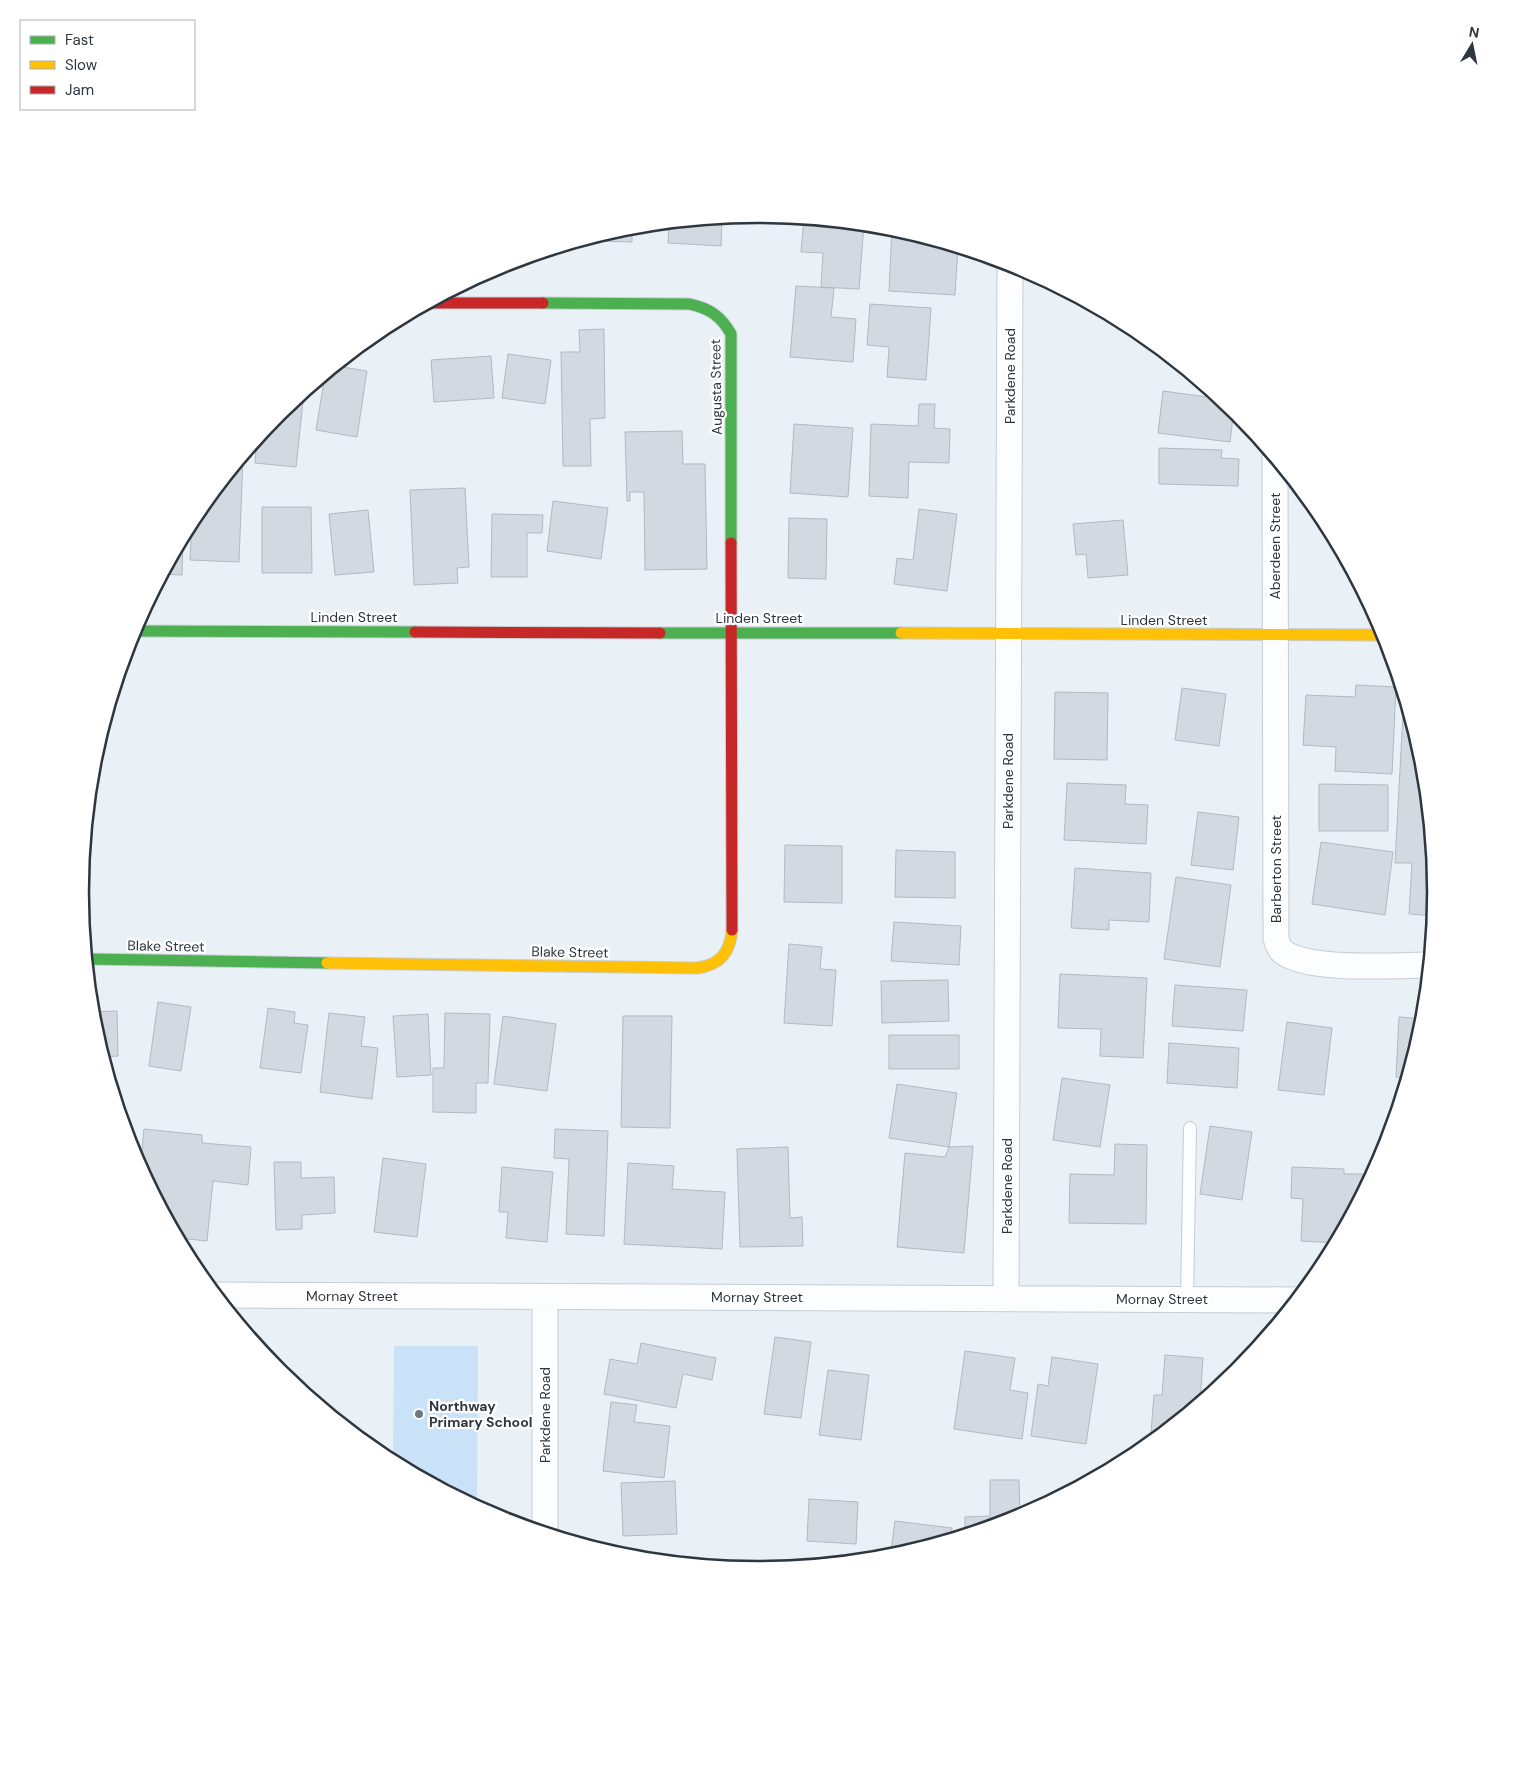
<svg xmlns="http://www.w3.org/2000/svg" width="1517" height="1785" font-family="'DM Sans',sans-serif">
  <style>
    .green { fill: #c9e2f8 }
    .building { fill: #d2d9e0; stroke: #b2b9bf }
    .lines { fill: none; stroke-linecap: round; stroke-linejoin: round }
    .lane-casing { stroke: #c6cdd3; stroke-width: 14 }
    .street-casing { stroke: #c6cdd3; stroke-width: 27 }
    .fast-casing { stroke: #c6cdd3; stroke-width: 13 }
    .slow-casing { stroke: #c6cdd3; stroke-width: 13 }
    .jam-casing { stroke: #c6cdd3; stroke-width: 13 }
    .lane { stroke: #fcfdfe; stroke-width: 12 }
    .street { stroke: #fcfdfe; stroke-width: 25 }
    .fast { stroke: #4caf50; stroke-width: 11 }
    .slow { stroke: #ffc107; stroke-width: 11 }
    .jam { stroke: #c62828; stroke-width: 11 }
    .poi-dot { fill: #6f787f; stroke: #fff; stroke-width: 2 }
    .labels { text-anchor: middle; stroke-width: 4.5; stroke-linejoin: round; paint-order: stroke }
    .street-label { font-size: 14px; fill: #2e373f; stroke: #fff }
    .poi-label { font-size: 14px; font-weight: bold; fill: #2e373f; stroke: #fff; text-anchor: start }
    .rim { fill: none; stroke: #2e373f; stroke-width: 2.5 }
  </style>
  <rect width="100%" height="100%" fill="#e9f0f6"/>
  <!-- green -->
  <path class="green" d="M394,1346H478L477,1508L393,1463Z"/>
  <!-- building -->
  <path class="building" d="M738,216V219L722,218L721,246L668,243L669,223Z
    M804,218L864,224L859,289L821,287L823,253L801,252Z
    M632,226V242L598,241V236Z
    M892,227L958,247L955,295L889,291Z
    M796,286L834,288L831,317L856,319L853,362L790,357Z
    M870,304L931,308L926,380L887,377L889,347L867,345Z
    M604,329L605,418L590,419L591,466H563L561,352H580L579,330Z
    M508,354L551,360L545,404L502,398Z
    M491,356L494,398L434,402L431,360Z
    M336,366L367,371L357,437L316,430L325,375Z
    M1163,391L1222,399L1234,409L1230,442L1158,433Z
    M304,392L296,467L255,463L257,439L279,413Z
    M919,404H935L934,428L950,429L949,463L909,462L908,498L869,496L871,424L918,426Z
    M794,424L853,428L848,497L790,493Z
    M682,431L683,464H705L707,569L645,570L644,492H630V501H627L625,432Z
    M1159,448L1222,450L1221,458L1239,459L1238,486L1159,484Z
    M243,456L239,562L190,560L192,521Z
    M465,488L469,567L457,568L458,583L414,585L410,490Z
    M553,501L608,508L601,559L547,551Z
    M262,507H311L312,573H262Z
    M919,509L957,514L947,591L894,584L897,558L913,560Z
    M368,510L374,572L335,575L329,514Z
    M492,514L543,515L542,533H527V577H491Z
    M789,518L827,519L826,579L788,578Z
    M1123,520L1128,575L1088,578L1086,554L1076,555L1073,524Z
    M183,538L182,575L163,574Z
    M1356,685L1396,687L1392,774L1335,771L1336,747L1303,745L1306,695L1355,697Z
    M1182,688L1226,694L1219,746L1175,740Z
    M1055,692L1108,693L1107,760L1054,759Z
    M1404,695L1424,760L1437,893L1435,916L1409,914L1412,863H1395Z
    M1067,783L1126,785L1125,804L1148,805L1146,844L1064,840Z
    M1319,784L1388,785V831H1319Z
    M1198,812L1239,817L1233,870L1191,865Z
    M1321,842L1393,852L1385,915L1312,904Z
    M785,845L842,846V903L784,902Z
    M896,850L955,852V898L895,897Z
    M1075,868L1151,873L1149,922L1109,920V930L1071,928Z
    M1176,877L1231,885L1220,967L1164,959Z
    M894,922L961,926L959,965L891,961Z
    M789,944L822,947L820,969L836,970L832,1026L784,1023Z
    M1060,974L1147,978L1143,1058L1100,1056L1101,1029L1058,1028Z
    M948,980L949,1021L882,1023L881,981Z
    M1175,985L1247,990L1243,1031L1172,1026Z
    M158,1002L191,1007L181,1071L149,1066Z
    M268,1008L295,1012L294,1023L308,1025L301,1073L260,1068Z
    M117,1011L118,1056L103,1057L93,1025L92,1012Z
    M329,1013L365,1017L361,1046L378,1048L372,1099L320,1092Z
    M445,1013L490,1014L488,1083H476V1113L433,1112V1068H444Z
    M428,1014L431,1075L397,1077L393,1016Z
    M503,1016L556,1024L547,1091L494,1084Z
    M623,1016H672L670,1128L621,1127Z
    M1399,1017L1425,1019L1408,1078L1396,1077Z
    M1287,1022L1332,1028L1324,1095L1278,1090Z
    M889,1035H959V1069H889Z
    M1169,1043L1239,1048L1237,1088L1167,1083Z
    M1062,1078L1110,1085L1100,1147L1053,1140Z
    M897,1084L957,1093L949,1147L889,1138Z
    M1210,1126L1252,1132L1242,1200L1200,1194Z
    M144,1129L202,1135V1143L251,1147L248,1185L213,1181L207,1241L178,1238L140,1168Z
    M555,1129L608,1131L604,1236L566,1234L569,1159L554,1158Z
    M1115,1144L1147,1145L1146,1224L1069,1223L1070,1174L1114,1175Z
    M973,1146L964,1253L897,1247L905,1153L945,1157L949,1147Z
    M788,1147L790,1218L802,1217L803,1246L740,1247L737,1149Z
    M383,1158L426,1164L417,1237L374,1232Z
    M274,1162H301V1178L334,1177L335,1213L302,1215V1229L276,1230Z
    M628,1163L674,1166L672,1189L725,1192L722,1249L624,1244Z
    M502,1167L553,1172L547,1242L506,1238L508,1212H499Z
    M1292,1167L1344,1169V1174H1363L1362,1196L1337,1243L1301,1241L1303,1199L1291,1198Z
    M775,1337L811,1342L801,1418L764,1414Z
    M641,1343L716,1358L712,1380L683,1374L676,1408L604,1394L610,1359L637,1364Z
    M965,1351L1015,1358L1010,1390L1028,1393L1022,1439L954,1429Z
    M1165,1355L1203,1358L1200,1403L1150,1444L1154,1395H1162Z
    M1052,1357L1098,1364L1086,1444L1031,1436L1038,1384L1048,1386Z
    M828,1370L869,1375L861,1440L819,1435Z
    M611,1402L637,1405L634,1422L670,1426L664,1478L603,1471Z
    M990,1480H1019L1020,1518L965,1535V1517L990,1516Z
    M675,1481L677,1534L623,1536L621,1483Z
    M809,1499L858,1502L856,1544L807,1541Z
    M895,1521L952,1528L951,1540L890,1558Z
    M823,1559V1565L786,1568V1561Z"/>
  <g class="lines">
    <defs>
      <path id="lane" d="M1187,1299L1190,1128"/>
      <path id="street" d="M1275,457L1276,938C1277,942 1279,948 1282,951C1306,972 1397,965 1430,965
        M216,1295L1298,1300
        M545,1297V1533
        M1006,1298L1010,263"/>
      <path id="fast" d="M543,303L689,304C709,308 721,316 731,334V543
        M133,631L415,632
        M660,633H901
        M87,959L327,963"/>
      <path id="slow" d="M901,633L1386,635
        M327,963L697,968C720,965 730,953 732,930"/>
      <path id="jam" d="M430,303H543
        M731,543L732,930
        M415,632L660,633"/>
    </defs>
    <!-- lane casing -->
    <use href="#lane" class="lane-casing"/>
    <!-- street casing -->
    <use href="#street" class="street-casing"/>
    <!-- fast casing -->
    <use href="#fast" class="fast-casing"/>
    <!-- slow casing -->
    <use href="#slow" class="slow-casing"/>
    <!-- jam casing -->
    <use href="#jam" class="jam-casing"/>
    <!-- lane -->
    <use href="#lane" class="lane"/>
    <!-- street -->
    <use href="#street" class="street"/>
    <!-- fast -->
    <use href="#fast" class="fast"/>
    <!-- slow -->
    <use href="#slow" class="slow"/>
    <!-- jam -->
    <use href="#jam" class="jam"/>
  </g>
  <!-- markers -->
  <circle class="poi-dot" cx="419" cy="1414" r="5"/>
  <g class="labels">
    <!-- street labels -->
    <g class="street-label">
      <text transform="translate(1010 376) rotate(-90)" y="5">Parkdene Road</text>
      <text transform="translate(716 387) rotate(-91)" y="5">Augusta Street</text>
      <text transform="translate(1275 546) rotate(-90)" y="5">Aberdeen Street</text>
      <text x="354" y="622">Linden Street</text>
      <text x="759" y="623">Linden Street</text>
      <text x="1164" y="625">Linden Street</text>
      <text transform="translate(1008 781) rotate(-90)" y="5">Parkdene Road</text>
      <text transform="translate(1276 869) rotate(-90)" y="5">Barberton Street</text>
      <text transform="translate(166 946) rotate(1)" y="5">Blake Street</text>
      <text transform="translate(570 952) rotate(1)" y="5">Blake Street</text>
      <text transform="translate(1007 1186) rotate(-90)" y="5">Parkdene Road</text>
      <text x="352" y="1301">Mornay Street</text>
      <text x="757" y="1302">Mornay Street</text>
      <text x="1162" y="1304">Mornay Street</text>
      <text transform="translate(545 1415) rotate(-90)" y="5">Parkdene Road</text>
    </g>
    <!-- poi labels -->
    <g class="poi-label">
      <text x="429" y="1411">Northway<tspan x="429" dy="16">Primary School</tspan></text>
    </g>
  </g>
  <!-- crop -->
  <path d="M0 0H1517V1785H0ZM89 892a669 669 0 1 1 1338 0a669 669 0 1 1-1338 0Z" fill="#fff" fill-rule="evenodd"/>
  <path class="rim" d="M89 892a669 669 0 1 1 1338 0a669 669 0 1 1-1338 0Z"/>
  <!-- legend -->
  <rect x="20" y="20" width="175" height="90" fill="#ffffff" stroke="#abafb2"/>
  <rect x="30" y="36" width="25" height="8" fill="#4caf50" stroke="#abafb2"/>
  <text x="65" y="45" font-size="15" fill="#2e373f">Fast</text>
  <rect x="30" y="61" width="25" height="8" fill="#ffc107" stroke="#abafb2"/>
  <text x="65" y="70" font-size="15" fill="#2e373f">Slow</text>
  <rect x="30" y="86" width="25" height="8" fill="#c62828" stroke="#abafb2"/>
  <text x="65" y="95" font-size="15" fill="#2e373f">Jam</text>
  <!-- north arrow -->
  <g transform="translate(1472 45) rotate(10)" stroke="#ffffff" stroke-width="4" paint-order="stroke">
  <path d="M0-4L9 19L0 12L-9 19Z" fill="#2e373f"/>
  <text y="-8" font-size="14" font-weight="bold" text-anchor="middle" fill="#2e373f">N</text>
  </g>
</svg>
